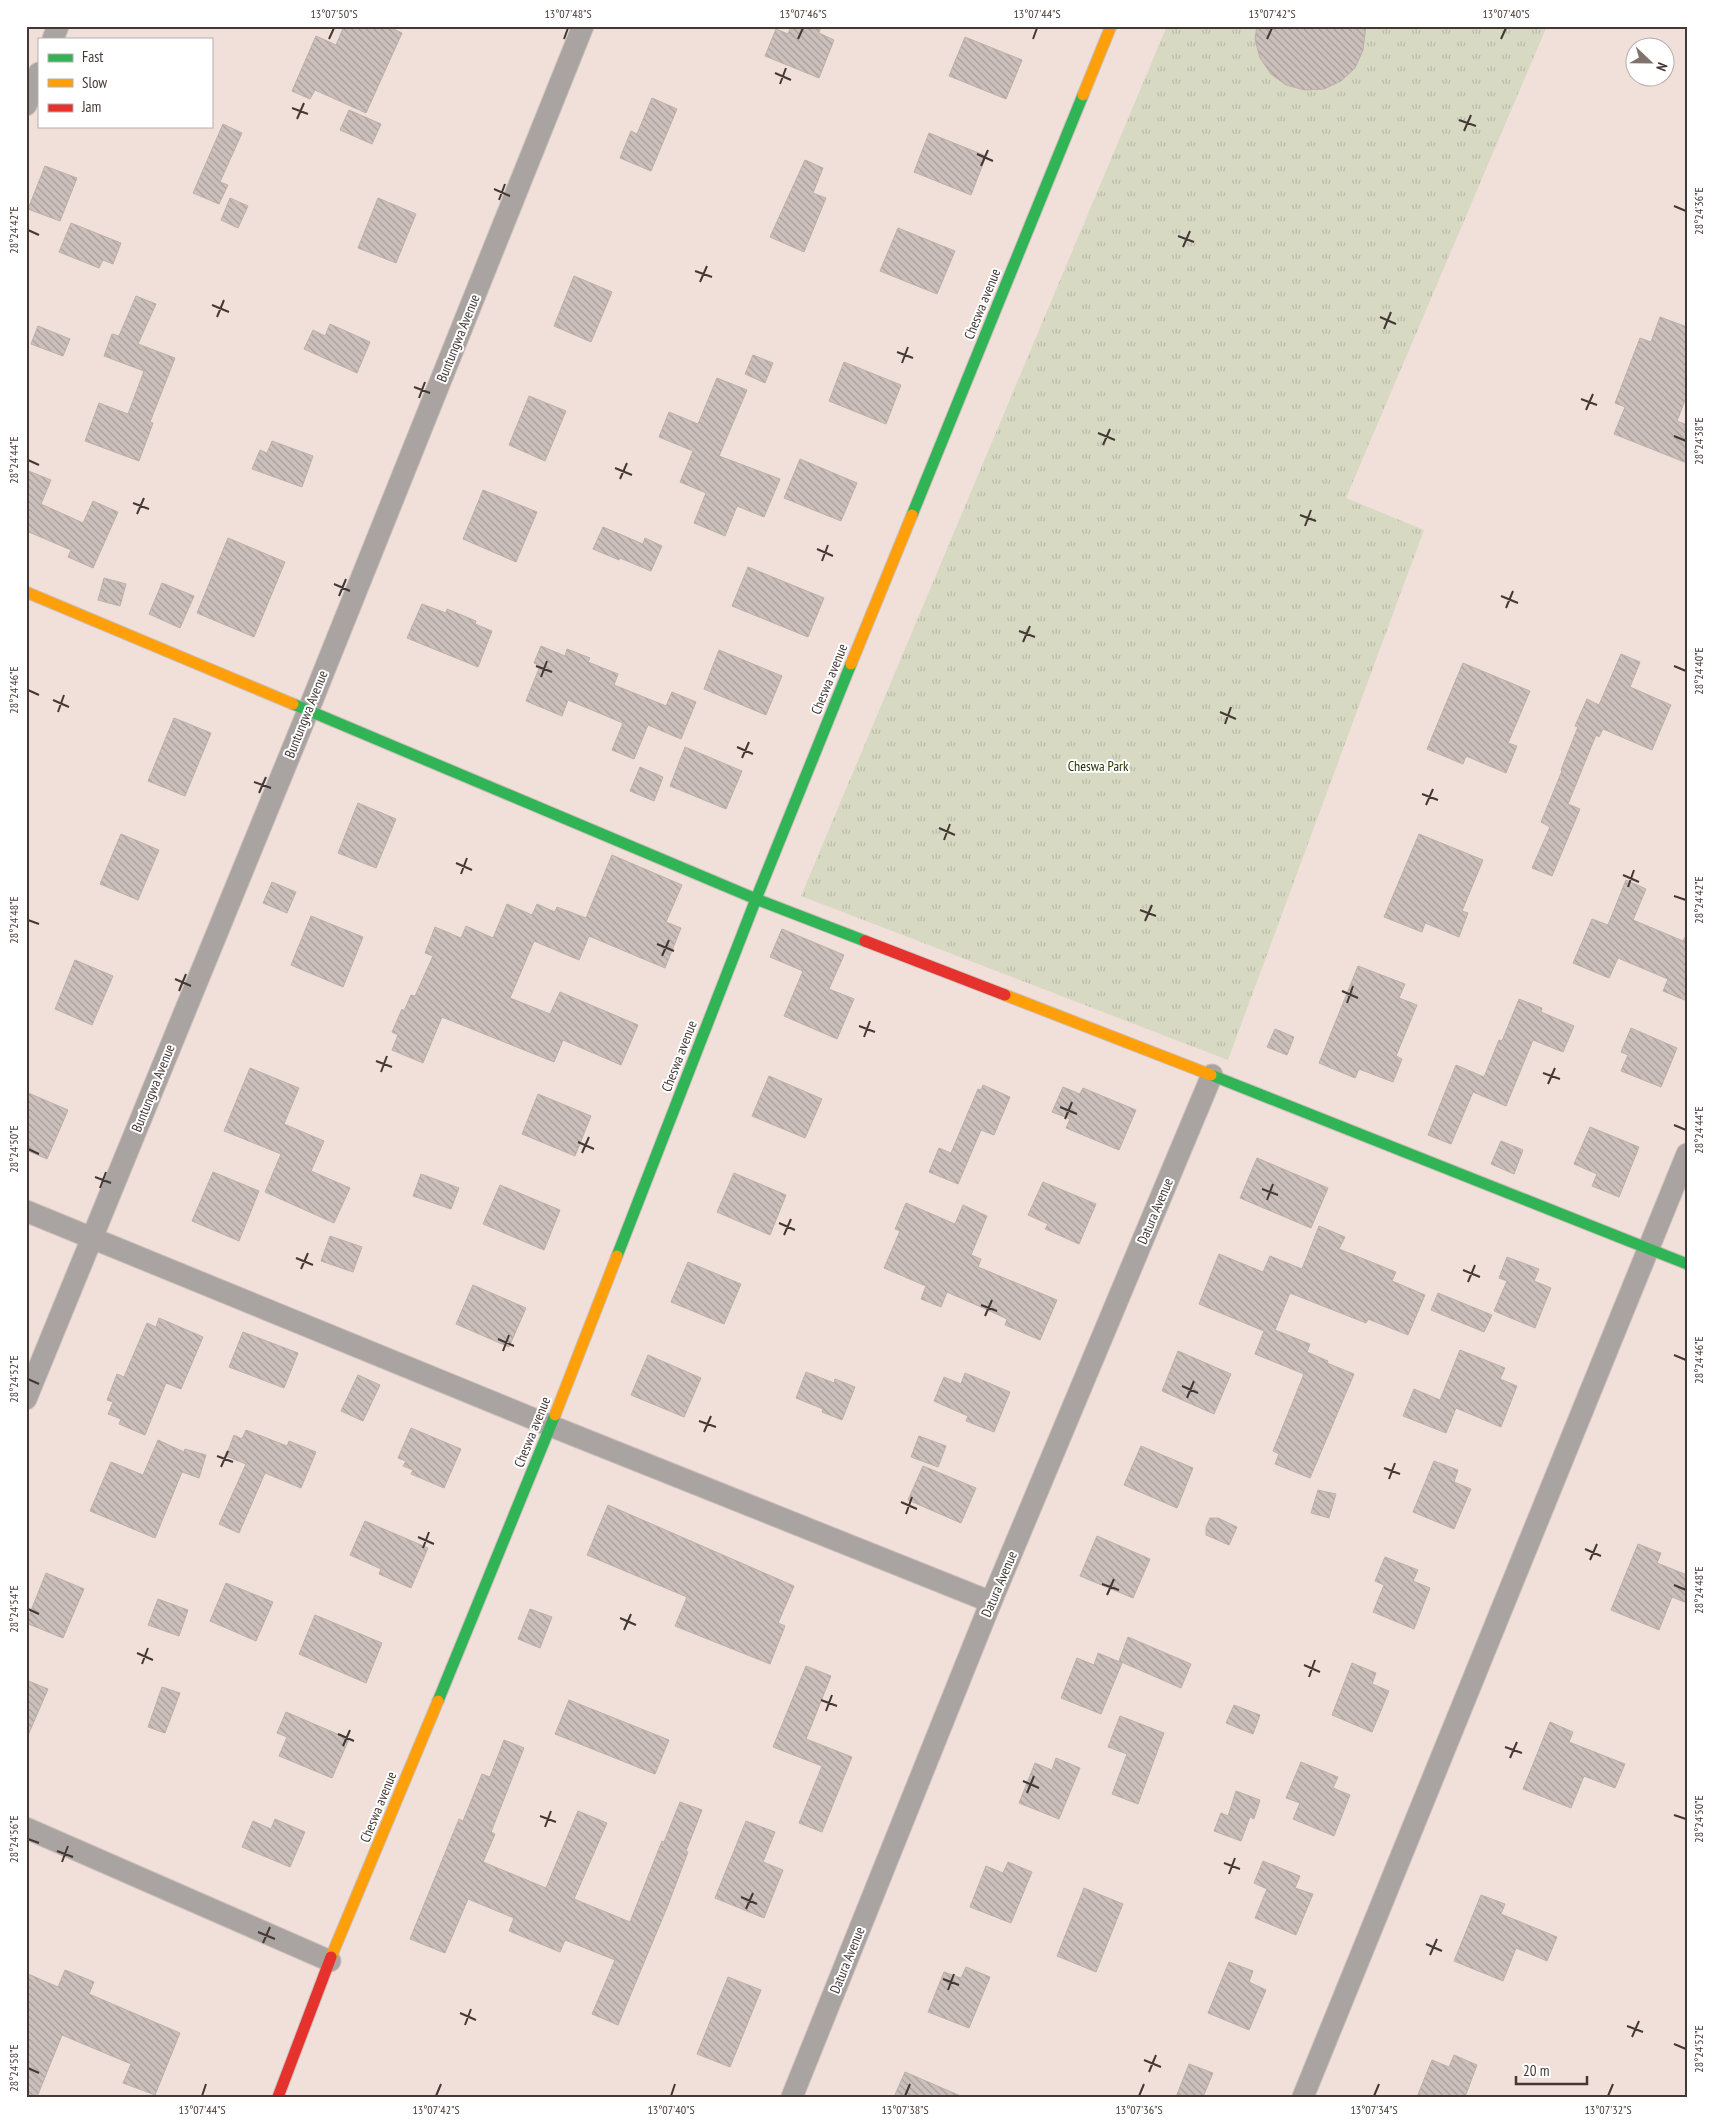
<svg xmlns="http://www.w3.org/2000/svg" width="1713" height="2123" font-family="'PT Sans Narrow',sans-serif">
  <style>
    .park { fill: url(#park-tufts) }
    .building { fill: url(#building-back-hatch); stroke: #bcb0ab }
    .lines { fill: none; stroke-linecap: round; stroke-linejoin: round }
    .street-casing { stroke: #ccbfba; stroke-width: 23 }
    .fast-casing { stroke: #ccbfba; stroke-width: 13 }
    .slow-casing { stroke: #ccbfba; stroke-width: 13 }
    .jam-casing { stroke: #ccbfba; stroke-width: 13 }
    .street { stroke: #a9a3a1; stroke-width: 21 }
    .fast { stroke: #30b455; stroke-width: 11 }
    .slow { stroke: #ff9f0a; stroke-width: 11 }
    .jam { stroke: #e5322d; stroke-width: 11 }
    .ticks { fill: none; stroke: #443834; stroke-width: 2 }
    .labels { text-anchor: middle; stroke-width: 4; stroke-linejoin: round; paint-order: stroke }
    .street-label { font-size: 14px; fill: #443834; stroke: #fff }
    .park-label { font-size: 14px; fill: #223600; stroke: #fff }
    .neatline { fill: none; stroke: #443834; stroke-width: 2 }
    .ticks-label { font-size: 12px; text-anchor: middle; fill: #443834 }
  </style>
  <defs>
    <pattern id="park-tufts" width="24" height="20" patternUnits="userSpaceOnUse" patternTransform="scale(1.25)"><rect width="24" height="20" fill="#d7d9c3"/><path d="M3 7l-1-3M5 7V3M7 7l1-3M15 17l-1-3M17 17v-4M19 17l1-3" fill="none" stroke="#babba8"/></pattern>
    <pattern id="building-back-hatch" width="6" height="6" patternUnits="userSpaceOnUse" patternTransform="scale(1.25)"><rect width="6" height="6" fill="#ccc0bb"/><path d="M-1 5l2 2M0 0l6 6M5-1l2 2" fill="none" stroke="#a79d99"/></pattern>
  </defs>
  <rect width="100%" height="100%" fill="#f0e0d9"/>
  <!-- park -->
  <path class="park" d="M1167,26H1547L1346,498L1424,530L1228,1060L801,896Z"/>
  <!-- building -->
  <path class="building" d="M344,26H387L402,33L366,113L315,90L310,99L292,91L316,36L336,45Z
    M791,26H821L819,33L834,40L819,78L765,56L776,29L788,34Z
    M1257,26H1366L1363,50L1355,68L1341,81L1324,89L1305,90L1286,85L1271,74L1260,58L1255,39Z
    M965,37L1022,60L1006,99L949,76Z
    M652,98L677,109L651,171L620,158L631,131L637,134Z
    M349,110L381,124L372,144L340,130Z
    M223,124L242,133L220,182L228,185L219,204L193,193Z
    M929,133L986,156L971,195L914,172Z
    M805,160L823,168L813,193L826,198L804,252L770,237Z
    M45,166L77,178L60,221L28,209Z
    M230,198L248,206L238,228L221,220Z
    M378,198L416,214L396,263L358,248Z
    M71,223L121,243L113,264L103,260L99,268L59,252Z
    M898,228L955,251L937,294L880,271Z
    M574,276L612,292L591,342L554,326Z
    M136,296L156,304L138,344L175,358L150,422L153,423L139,461L85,441L99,403L128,414L144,371L104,356L112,334L119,336Z
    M1660,317L1687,327V395L1677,421L1687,425V463L1614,434L1625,407L1615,403L1640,338L1651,342Z
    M330,324L370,342L357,373L304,349L313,330L325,336Z
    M38,326L70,339L63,356L31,344Z
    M753,355L773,363L765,383L745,374Z
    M844,362L901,385L886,424L829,401Z
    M717,378L747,390L719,456L780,479L764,517L737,506L725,536L694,523L706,493L680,482L693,451L659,437L669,412L698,424Z
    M529,396L566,411L545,461L509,445Z
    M272,441L313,456L302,487L252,469L260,450L267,453Z
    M800,459L857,483L841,521L784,498Z
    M26,470L51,480L41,504L83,523L93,501L118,512L93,568L68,557L71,550L29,532L26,539Z
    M483,490L537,512L516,562L463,539Z
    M603,527L643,544L645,538L662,546L651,571L620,558L619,560L593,549Z
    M228,538L285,562L254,637L197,613Z
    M748,567L824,598L808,637L732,606Z
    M104,578L126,584L120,606L98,600Z
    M162,583L194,596L180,628L149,614Z
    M422,604L446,613L447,609L476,621L475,624L492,631L478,667L407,638Z
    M541,646L565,656L567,649L590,658L588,662L618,674L614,685L666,706L672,692L696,702L681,739L648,725L634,759L612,750L623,723L568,700L562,716L526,701L540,666L534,663Z
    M719,650L782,676L766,715L704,689Z
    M1621,654L1640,662L1630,687L1671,705L1652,750L1603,729L1599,737L1596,735L1568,804L1580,809L1552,876L1532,868L1550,827L1541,822L1562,771L1561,770L1578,727L1575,726L1587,699L1599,705Z
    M1463,663L1530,691L1508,743L1517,746L1506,773L1466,756L1463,764L1427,749Z
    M174,718L211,733L185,796L148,781Z
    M685,747L742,771L726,809L670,786Z
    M640,767L663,777L654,801L630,791Z
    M358,803L396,819L376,868L338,853Z
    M121,834L159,850L138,900L100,884Z
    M1419,834L1483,860L1462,911L1468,913L1459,937L1425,923L1422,932L1384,917Z
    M612,855L682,885L666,922L681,928L665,968L589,936L579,960L534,941L510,998L550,1014L560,992L638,1025L621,1065L563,1040L554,1062L442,1017L423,1063L392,1050L398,1035L392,1032L402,1009L404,1011L411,995L415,996L433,956L425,953L435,927L461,938L466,926L493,938L507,904L532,915L537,904L555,912L557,907L586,918Z
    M1626,880L1646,889L1633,920L1683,941L1687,934V1001L1663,991L1668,979L1618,958L1609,978L1573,963L1592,919L1608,925Z
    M272,882L296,892L287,913L263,903Z
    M311,916L363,937L343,987L291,965Z
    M782,929L844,955L829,989L854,999L837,1039L784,1016L803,971L770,957Z
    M75,960L113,976L92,1025L55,1009Z
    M1358,966L1405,984L1399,998L1417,1005L1396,1056L1402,1059L1393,1082L1359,1069L1355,1078L1319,1063Z
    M1519,999L1542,1008L1541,1012L1574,1026L1563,1052L1533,1040L1506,1106L1473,1092L1451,1144L1428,1135L1456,1065L1484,1077L1499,1040L1502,1041Z
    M1631,1028L1677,1048L1661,1087L1621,1071L1628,1055L1621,1052Z
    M1275,1029L1294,1037L1287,1055L1267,1047Z
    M250,1068L299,1088L284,1124L324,1141L311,1171L350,1188L334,1223L265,1192L281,1154L224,1131Z
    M769,1076L822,1099L805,1138L752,1116Z
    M983,1085L1010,1097L994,1135L981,1130L958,1184L929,1172L939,1148L951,1153L978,1089L981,1090Z
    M1063,1087L1080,1094L1083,1088L1136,1110L1119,1150L1066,1128L1070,1119L1052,1112Z
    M26,1092L68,1110L47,1159L26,1150Z
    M538,1094L591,1116L575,1156L522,1134Z
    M1590,1127L1639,1147L1619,1197L1592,1186L1597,1174L1574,1164Z
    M1501,1141L1523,1150L1514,1174L1491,1164Z
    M1257,1158L1328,1188L1311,1228L1240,1198Z
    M213,1172L259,1191L239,1241L192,1221Z
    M734,1173L786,1195L770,1235L717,1212Z
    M421,1174L459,1188L451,1209L413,1196Z
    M1043,1182L1096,1204L1079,1244L1045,1229L1048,1224L1028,1215Z
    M500,1185L560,1210L544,1250L483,1224Z
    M906,1203L955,1224L963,1205L987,1216L971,1255L981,1259L978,1267L1057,1300L1040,1340L1005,1325L1007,1319L990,1311L947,1292L941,1307L921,1299L926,1286L884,1268L900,1231L895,1229Z
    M1319,1226L1345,1237L1339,1249L1396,1272L1392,1281L1425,1295L1408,1335L1368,1319L1366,1323L1290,1293L1275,1330L1310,1344L1307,1352L1328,1361L1327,1363L1354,1374L1310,1478L1275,1464L1279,1454L1273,1451L1304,1374L1255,1354L1264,1331L1199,1304L1219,1254L1263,1272L1270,1256L1302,1269Z
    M330,1236L362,1247L353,1272L321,1261Z
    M1507,1257L1539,1269L1534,1281L1551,1288L1535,1328L1494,1311L1507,1281L1499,1278Z
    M688,1262L741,1284L724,1324L671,1302Z
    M473,1285L526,1308L509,1347L456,1324Z
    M1438,1293L1492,1315L1484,1332L1431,1310Z
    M159,1318L203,1337L181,1389L166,1383L145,1435L119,1424L121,1419L108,1414L113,1402L107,1400L117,1374L124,1377L147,1323L156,1327Z
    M243,1332L298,1353L284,1388L229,1367Z
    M1460,1350L1505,1368L1500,1379L1517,1386L1501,1427L1456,1408L1446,1433L1403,1416L1414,1389L1440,1400Z
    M1178,1351L1231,1374L1214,1414L1162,1391Z
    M648,1355L701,1378L684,1417L631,1395Z
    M806,1372L834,1383L835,1379L855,1387L842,1420L822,1412L823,1409L796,1398Z
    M965,1373L1010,1392L994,1432L966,1421L968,1416L934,1401L944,1377L961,1384Z
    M358,1375L380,1385L363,1421L341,1411Z
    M411,1428L461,1449L444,1488L411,1474L413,1470L403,1466L406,1461L398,1458Z
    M246,1430L287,1446L289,1441L316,1452L301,1488L265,1473L239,1533L219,1524L246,1464L226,1456L234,1435L242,1439Z
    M919,1436L946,1446L938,1467L911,1457Z
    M158,1440L184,1452L185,1449L206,1455L199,1478L182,1472L155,1538L90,1511L111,1462L143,1475Z
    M1141,1446L1193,1468L1177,1508L1124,1485Z
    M1434,1461L1458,1470L1454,1482L1471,1489L1454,1529L1413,1512Z
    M923,1466L976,1488L961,1523L908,1500Z
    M1318,1490L1336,1494L1329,1518L1311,1513Z
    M608,1505L794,1586L778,1623L785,1626L770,1664L675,1626L687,1597L587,1555Z
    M1210,1518H1218L1237,1527L1229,1545L1206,1535V1527Z
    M365,1521L428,1548L411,1588L379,1574L381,1569L350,1555Z
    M1097,1536L1150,1559L1133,1598L1080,1576Z
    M1638,1544L1661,1553L1657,1563L1687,1575V1603L1672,1597L1659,1630L1611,1610Z
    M1385,1557L1418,1570L1413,1581L1430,1588L1414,1629L1373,1612L1384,1585L1375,1581Z
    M46,1573L84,1589L63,1638L26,1623Z
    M226,1583L273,1602L256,1641L210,1621Z
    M158,1599L188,1610L179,1636L148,1625Z
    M530,1609L552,1617L540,1648L518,1639Z
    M315,1615L382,1643L366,1683L299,1654Z
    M1128,1637L1191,1664L1181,1688L1119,1661Z
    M1098,1653L1122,1663L1101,1714L1061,1698L1077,1658L1094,1665Z
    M1352,1663L1376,1673L1372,1684L1389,1691L1372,1732L1332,1715Z
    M806,1666L831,1676L806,1739L852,1757L822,1832L799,1823L822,1766L773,1747Z
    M26,1680L48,1689L26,1740Z
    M162,1687L180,1693L165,1733L148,1727Z
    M569,1700L669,1740L655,1774L555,1734Z
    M1234,1705L1260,1715L1253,1734L1226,1723Z
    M286,1712L349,1739L332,1778L279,1756L287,1737L277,1733Z
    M1120,1716L1164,1733L1138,1804L1112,1794L1127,1754L1108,1747Z
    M1550,1722L1573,1732L1569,1742L1625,1764L1615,1788L1584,1776L1571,1808L1523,1789Z
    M504,1740L524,1748L491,1832L495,1834L483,1862L546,1888L578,1811L607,1823L574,1899L630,1922L662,1841L664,1842L680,1802L702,1810L686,1851L688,1852L668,1905L618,2025L592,2014L615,1960L565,1940L560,1952L509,1931L514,1918L468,1899L445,1953L410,1939L459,1819L463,1821L482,1774L490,1777Z
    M1056,1758L1080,1768L1059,1819L1019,1803L1035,1763L1052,1770Z
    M1301,1762L1338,1777L1333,1788L1350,1795L1334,1836L1293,1819L1300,1803L1286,1798Z
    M1236,1791L1260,1800L1254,1819L1250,1817L1241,1841L1214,1831L1221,1813L1228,1816Z
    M275,1819L305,1832L290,1867L242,1847L253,1821L271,1829Z
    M746,1821L775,1832L763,1862L783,1870L764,1918L715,1898Z
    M1263,1861L1300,1876L1295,1888L1313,1894L1296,1935L1255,1918L1267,1889L1254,1883Z
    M1008,1862L1032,1872L1011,1923L970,1907L986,1866L1003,1873Z
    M1084,1888L1123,1904L1096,1972L1057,1956Z
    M1481,1895L1505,1904L1501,1914L1557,1937L1547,1961L1516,1948L1503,1981L1454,1961Z
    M1229,1962L1253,1971L1249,1982L1266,1990L1249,2030L1208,2013Z
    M966,1967L990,1977L969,2028L928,2012L944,1972L961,1978Z
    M65,1970L94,1982L89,1994L180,2033L155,2095L123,2083L131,2064L62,2035L37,2097H26V1973L58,1987Z
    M728,1977L761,1990L730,2067L697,2054Z
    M1454,2055L1477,2065L1465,2097H1417L1432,2060L1449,2067Z
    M1189,2064L1213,2073L1203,2097H1176Z
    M905,2072L963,2097H894Z"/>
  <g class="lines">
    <defs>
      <path id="street" d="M53,39L58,26
        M26,105L39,73
        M26,1211L551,1426L991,1602
        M26,1399L308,711L583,26
        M26,1828L330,1961
        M792,2097L991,1602L1212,1075
        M1303,2097L1687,1154"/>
      <path id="fast" d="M912,515L1083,95
        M293,704L756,899L865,941
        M1211,1075L1687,1264
        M617,1256L756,899L851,664
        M438,1701L555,1415"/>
      <path id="slow" d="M1083,95L1111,26
        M26,592L293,704
        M851,664L912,515
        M1005,995L1211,1075
        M555,1415L617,1256
        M331,1957L438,1701"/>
      <path id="jam" d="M865,941L1005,995
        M278,2097L331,1957"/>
    </defs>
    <!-- street casing -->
    <use href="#street" class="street-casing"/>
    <!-- fast casing -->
    <use href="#fast" class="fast-casing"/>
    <!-- slow casing -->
    <use href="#slow" class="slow-casing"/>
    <!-- jam casing -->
    <use href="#jam" class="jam-casing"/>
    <!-- street -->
    <use href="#street" class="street"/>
    <!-- fast -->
    <use href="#fast" class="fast"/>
    <!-- slow -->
    <use href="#slow" class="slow"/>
    <!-- jam -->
    <use href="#jam" class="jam"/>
  </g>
  <!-- ticks -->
  <path class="ticks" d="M329,39L334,28M564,39L568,28M798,39L803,28M1033,39L1037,28M1267,39L1272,28M1501,39L1506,28M775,73L791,80M780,84L786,68M292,108L308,114M297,119L304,103M1459,120L1476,126M1464,131L1471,115M977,154L993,161M981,166L988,150M494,189L510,196M499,200L505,184M1674,206L1686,211M28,230L39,235M1178,236L1194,242M1183,247L1190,231M695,271L712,277M700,282L707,266M212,305L229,312M217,317L224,300M1380,317L1396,324M1384,329L1391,312M897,352L913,358M902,363L908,347M414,387L430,393M419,398L425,382M1581,399L1597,405M1586,410L1593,394M1098,433L1115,440M1674,436L1686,441M1103,445L1110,429M28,460L39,465M615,468L632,475M620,479L627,463M133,503L149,509M137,514L144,498M1300,515L1316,521M1305,526L1311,510M817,549L833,556M822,561L828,545M334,584L350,591M339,596L346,579M1501,596L1518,603M1506,608L1513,591M1019,631L1035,637M1023,642L1030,626M536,666L552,672M1674,666L1686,671M541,677L547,661M28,690L39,695M53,700L69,707M58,712L64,695M1220,712L1236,719M1225,724L1231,707M737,747L753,754M742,758L749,742M254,782L271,788M259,793L266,777M1422,794L1438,800M1426,805L1433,789M939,828L955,835M944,840L950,824M456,863L472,870M461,874L467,858M1623,875L1639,882M1628,887L1634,870M1674,896L1686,900M1140,910L1156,916M28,920L39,924M1145,921L1152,905M657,944L674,951M662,956L669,940M175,979L191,986M179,991L186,974M1342,991L1358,998M1347,1003L1353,986M859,1026L875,1032M864,1037L870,1021M376,1061L392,1067M381,1072L387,1056M1543,1073L1560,1079M1548,1084L1555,1068M1060,1107L1077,1114M1065,1119L1072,1102M1674,1125L1686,1130M578,1142L594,1149M28,1149L39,1154M582,1153L589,1137M95,1177L111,1183M100,1188L106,1172M1262,1189L1278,1195M1267,1200L1273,1184M779,1223L795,1230M784,1235L791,1219M296,1258L313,1265M301,1269L308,1253M1463,1270L1480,1277M1468,1282L1475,1265M981,1305L997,1311M985,1316L992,1300M498,1339L514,1346M503,1351L509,1335M1674,1355L1686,1360M28,1379L39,1384M1182,1386L1198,1393M1187,1398L1194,1381M699,1421L716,1427M704,1432L711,1416M217,1456L233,1462M221,1467L228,1451M1384,1468L1400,1474M1389,1479L1395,1463M901,1502L917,1509M906,1514L912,1497M418,1537L434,1544M423,1548L429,1532M1585,1549L1601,1556M1590,1560L1597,1544M1102,1584L1119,1590M1674,1585L1686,1590M1107,1595L1114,1579M28,1609L39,1614M620,1618L636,1625M624,1630L631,1614M137,1653L153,1660M142,1664L148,1648M1304,1665L1320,1672M1309,1677L1315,1660M821,1700L837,1706M826,1711L832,1695M338,1734L354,1741M343,1746L350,1730M1505,1747L1522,1753M1510,1758L1517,1742M1023,1781L1039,1788M1027,1793L1034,1776M1674,1815L1686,1819M540,1816L556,1822M545,1827L551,1811M28,1839L39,1843M57,1851L73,1857M62,1862L68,1846M1224,1863L1240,1869M1229,1874L1235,1858M741,1897L757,1904M746,1909L753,1893M258,1932L275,1939M263,1943L270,1927M1426,1944L1442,1951M1430,1955L1437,1939M943,1979L959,1985M948,1990L954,1974M460,2013L476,2020M465,2025L471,2009M1627,2026L1643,2032M1632,2037L1639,2021M1674,2044L1686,2049M1144,2060L1161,2067M28,2068L39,2073M1149,2072L1156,2055M202,2096L206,2084M436,2096L441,2084M671,2096L675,2084M905,2096L910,2084M1139,2096L1144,2084M1374,2096L1379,2084M1608,2096L1613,2084"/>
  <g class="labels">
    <!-- street labels -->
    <g class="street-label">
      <text transform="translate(982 304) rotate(-68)" y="5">Cheswa avenue</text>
      <text transform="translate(458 338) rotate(-68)" y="5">Buntungwa Avenue</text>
      <text transform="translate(829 679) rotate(-68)" y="5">Cheswa avenue</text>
      <text transform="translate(306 714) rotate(-68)" y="5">Buntungwa Avenue</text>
      <text transform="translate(679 1056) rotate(-69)" y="5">Cheswa avenue</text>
      <text transform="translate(153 1088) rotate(-68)" y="5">Buntungwa Avenue</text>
      <text transform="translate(1155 1211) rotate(-67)" y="5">Datura Avenue</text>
      <text transform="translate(532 1432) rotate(-68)" y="5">Cheswa avenue</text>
      <text transform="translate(999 1584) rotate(-67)" y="5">Datura Avenue</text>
      <text transform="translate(378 1807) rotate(-68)" y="5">Cheswa avenue</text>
      <text transform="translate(847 1960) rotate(-68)" y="5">Datura Avenue</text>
    </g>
    <!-- park labels -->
    <g class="park-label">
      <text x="1098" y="771">Cheswa Park</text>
    </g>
  </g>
  <!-- border -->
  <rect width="1713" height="2123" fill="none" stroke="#ffffff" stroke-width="55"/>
  <!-- legend -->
  <rect x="38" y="38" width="175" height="90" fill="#ffffff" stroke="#b4afae"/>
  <rect x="48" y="54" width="25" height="8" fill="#30b455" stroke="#b4afae"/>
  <text x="82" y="62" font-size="15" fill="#443834">Fast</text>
  <rect x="48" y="79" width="25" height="8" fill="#ff9f0a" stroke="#b4afae"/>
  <text x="82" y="88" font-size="15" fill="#443834">Slow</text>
  <rect x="48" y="104" width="25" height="8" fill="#e5322d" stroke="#b4afae"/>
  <text x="82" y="112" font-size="15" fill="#443834">Jam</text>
  <!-- north arrow -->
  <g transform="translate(1650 62) rotate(112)"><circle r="24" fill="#ffffff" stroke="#b4afae"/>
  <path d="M0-4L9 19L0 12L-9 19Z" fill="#80736e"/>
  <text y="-8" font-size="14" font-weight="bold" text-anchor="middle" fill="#443834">N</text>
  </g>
  <!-- scale -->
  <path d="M1516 2076v8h71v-8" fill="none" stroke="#443834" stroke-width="2.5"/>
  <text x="1523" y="2076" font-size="15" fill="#443834" stroke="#ffffff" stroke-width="4" paint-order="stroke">20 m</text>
  <rect x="28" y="28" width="1658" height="2068" class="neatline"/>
  <g class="ticks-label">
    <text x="334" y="18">13°07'50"S</text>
    <text x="568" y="18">13°07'48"S</text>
    <text x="803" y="18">13°07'46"S</text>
    <text x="1037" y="18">13°07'44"S</text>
    <text x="1272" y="18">13°07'42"S</text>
    <text x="1506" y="18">13°07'40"S</text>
    <text transform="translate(1699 211) rotate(-90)" y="4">28°24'36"E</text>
    <text transform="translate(14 230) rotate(-90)" y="4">28°24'42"E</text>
    <text transform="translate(1699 441) rotate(-90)" y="4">28°24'38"E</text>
    <text transform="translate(14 460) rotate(-90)" y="4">28°24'44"E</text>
    <text transform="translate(1699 671) rotate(-90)" y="4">28°24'40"E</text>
    <text transform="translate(14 690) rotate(-90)" y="4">28°24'46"E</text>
    <text transform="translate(1699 900) rotate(-90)" y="4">28°24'42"E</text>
    <text transform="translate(14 920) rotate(-90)" y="4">28°24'48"E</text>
    <text transform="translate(1699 1130) rotate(-90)" y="4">28°24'44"E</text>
    <text transform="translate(14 1149) rotate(-90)" y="4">28°24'50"E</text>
    <text transform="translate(1699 1360) rotate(-90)" y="4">28°24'46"E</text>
    <text transform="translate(14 1379) rotate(-90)" y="4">28°24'52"E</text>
    <text transform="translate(1699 1590) rotate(-90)" y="4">28°24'48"E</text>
    <text transform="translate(14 1609) rotate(-90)" y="4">28°24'54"E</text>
    <text transform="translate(1699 1819) rotate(-90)" y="4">28°24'50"E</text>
    <text transform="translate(14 1839) rotate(-90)" y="4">28°24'56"E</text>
    <text transform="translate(1699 2049) rotate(-90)" y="4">28°24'52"E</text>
    <text transform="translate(14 2068) rotate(-90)" y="4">28°24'58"E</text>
    <text x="202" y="2114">13°07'44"S</text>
    <text x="436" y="2114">13°07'42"S</text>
    <text x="671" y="2114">13°07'40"S</text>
    <text x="905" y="2114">13°07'38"S</text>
    <text x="1139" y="2114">13°07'36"S</text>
    <text x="1374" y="2114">13°07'34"S</text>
    <text x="1608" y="2114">13°07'32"S</text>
  </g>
</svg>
